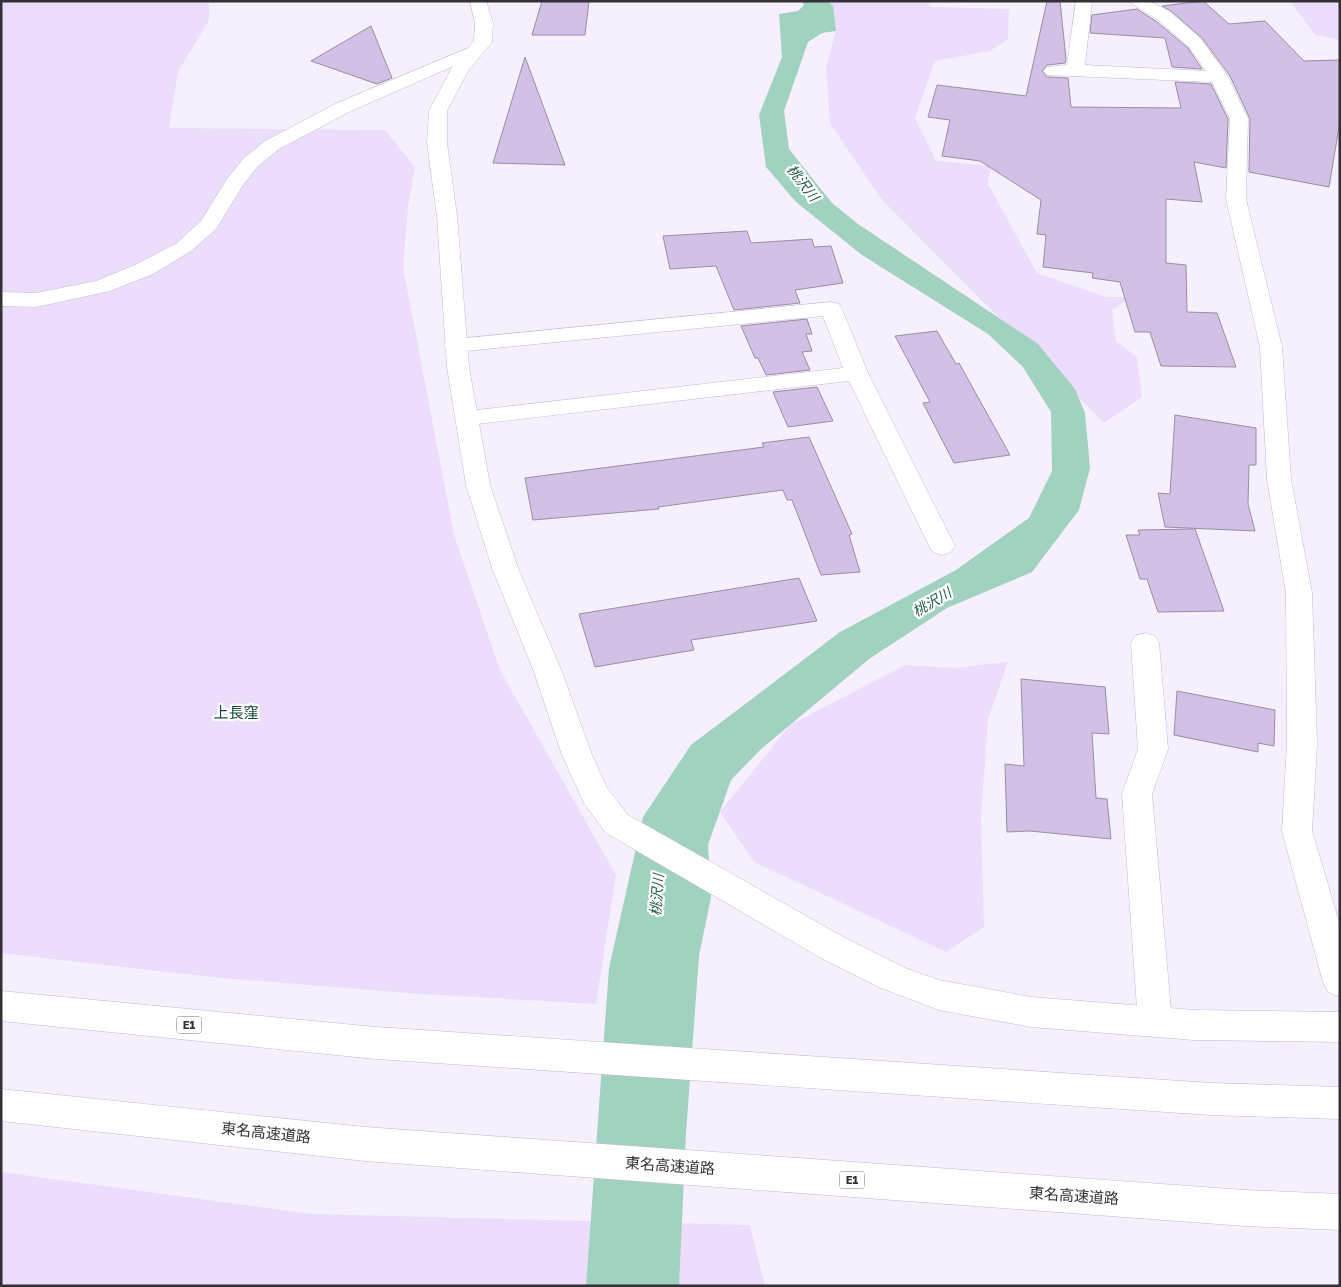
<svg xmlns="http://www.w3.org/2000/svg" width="1341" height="1287" font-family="'Golos Text','Noto Sans JP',sans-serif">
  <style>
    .green { fill: #ecddfd }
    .water { fill: #a1d1bf }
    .building { fill: #d2c0e6; stroke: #978f9f }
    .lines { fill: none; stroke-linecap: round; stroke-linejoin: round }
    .street-casing { stroke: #c3bbcc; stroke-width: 1 }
    .secondary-casing { stroke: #c3bbcc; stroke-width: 1 }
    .highway-casing { stroke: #c3bbcc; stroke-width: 1 }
    .street { fill: #fff; fill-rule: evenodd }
    .secondary { fill: #fff; fill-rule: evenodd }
    .highway { fill: #fff; fill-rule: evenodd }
    .labels { text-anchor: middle; stroke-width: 4.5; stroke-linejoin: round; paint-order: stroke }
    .shield { fill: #fff; stroke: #706e72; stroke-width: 1 }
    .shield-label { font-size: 11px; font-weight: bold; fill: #333036 }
    .water-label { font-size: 14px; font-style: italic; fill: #1f5b49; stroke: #fff }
    .quarter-label { font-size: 15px; fill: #194b3c; stroke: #fff }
    .near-street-label { font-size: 15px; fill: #333036; stroke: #fff }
  </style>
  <rect width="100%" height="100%" fill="#f6effe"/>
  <!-- green -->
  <path class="green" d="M1,1H209V20L178,72L169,128L385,130L415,167L408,207L403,267L454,535L500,670L616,875L596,1004L420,994L211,977L1,953Z
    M810,1H927L931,7L1009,9L1008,39L990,51L935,61L915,118L936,161L991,166L988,184L1037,273L1106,297H1131L1112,310L1116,341L1137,357L1142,397L1104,423L883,201L863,172L830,123L826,67L836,31Z
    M1290,1H1340V40L1315,35Z
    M1008,662L988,719L981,818L984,927L946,952L754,862L720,812L790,725L905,665L954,668Z
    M1,1172L311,1214L750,1225L765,1286H1Z"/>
  <!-- water -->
  <path class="water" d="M802,1H828L833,6L836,31L822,33L808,42L784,111L789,149L832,203L858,224L1038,344L1075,389L1085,413L1090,468L1079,510L1032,572L947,608L869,659L761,749L731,780L708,845L711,897L699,956L686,1133L679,1286H586L609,968L643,817L691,745L840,632L956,570L1029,518L1052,471L1051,412L1023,367L988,334L862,255L796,202L766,167L759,115L782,57L779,14L798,11L804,5Z"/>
  <!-- building -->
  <path class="building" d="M542,1H589L585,35H532Z
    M1047,1H1060L1066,59L1065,63L1047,65L1042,71L1047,77L1068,78L1071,107L1181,108L1175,82L1211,84L1228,119L1226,168L1194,162L1202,202L1166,199V263L1186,265L1187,312L1217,313L1236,367L1161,366L1150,332H1135L1120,282L1092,278L1093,273L1043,267L1046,235L1037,234L1041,200L980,161L942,156L950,120L928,117L937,85L1026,96Z
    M1203,1L1229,24L1265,21L1304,61L1340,60V121L1329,187L1249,172L1250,119L1230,76L1202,38L1171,11L1162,6Z
    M1137,9L1157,22L1188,48L1202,69L1172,67L1165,38L1090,33L1092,15Z
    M371,26L392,78L377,84L311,61Z
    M525,57L565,165L493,163Z
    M747,231L751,243L812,239L814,247L831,246L843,283L795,290L800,303L734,310L716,266L670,269L663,236Z
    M807,319L812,334H806L812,351L802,352L810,370L766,375L758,358H755L741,326Z
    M937,331L956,364L959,363L1010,455L954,463L923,403L930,402L895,336Z
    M817,387L833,421L788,427L773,392Z
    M1175,415L1256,428V465H1249L1248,504L1255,531L1165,527L1158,493L1170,494Z
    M809,437L852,534L849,535L860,572L821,575L792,500H787L783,490L658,507L659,509L533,520L525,478L764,447L762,443Z
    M1195,529L1224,611L1158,612L1147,579H1140L1126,535H1140L1138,530Z
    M799,578L817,621L691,640L694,650L595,667L579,614Z
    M1021,679L1105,687L1109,734L1092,733L1096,798L1107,799L1111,839L1030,831L1007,832L1005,764L1024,766Z
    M1177,691L1275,710L1274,746L1258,743V752L1174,735Z"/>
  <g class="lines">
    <defs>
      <path id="street" d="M1076,1H1092L1085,65L1206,71L1189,47L1158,20L1128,1H1149L1170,12L1201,39L1228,77L1248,119L1246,199L1282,347L1291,479L1312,593L1317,744L1312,831L1340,925V997L1328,992L1323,982L1282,831L1287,744L1286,593L1267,479L1260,347L1226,199L1230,119L1212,82L1047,75L1044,71L1047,67L1067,65Z
        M473,46L479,47L482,51L479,55L351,111L279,149L258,166L243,185L216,229L191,251L153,274L110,291L36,307L1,306V292L36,293L96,281L137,264L177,243L201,221L227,179L244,158L265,141L337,103Z
        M831,302L839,304L842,309L868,373L955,546L951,552L942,555L933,552L929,546L849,381L468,425L460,423L456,418L460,413L468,411L843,368L823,316L455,352L447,350L444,345L447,340Z
        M1145,633L1155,636L1159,643L1168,749L1152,794L1172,1022L1167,1033L1155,1037L1143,1033L1138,1022L1122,794L1138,749L1131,643L1135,636Z"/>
      <path id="secondary" d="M470,1H486L493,23L492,42L468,71L447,111V143L457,216L469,367L490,485L518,568L562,672L592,755L607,788L628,815L845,938L905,968L939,980L1031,997L1194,1010L1340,1012V1042L1194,1040L1031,1027L939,1010L881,988L821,958L606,833L584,803L562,755L534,672L492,568L466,485L447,367L437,216L427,143L429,111L451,69L474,41L475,23Z"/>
      <path id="highway" d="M1,991L376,1027L1211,1083L1340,1087V1119L1211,1115L376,1059L1,1021Z
        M1,1089L365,1127L1245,1190L1340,1194V1230L1245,1226L365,1161L1,1121Z"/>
    </defs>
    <!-- street casing -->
    <use href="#street" class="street-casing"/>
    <!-- secondary casing -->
    <use href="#secondary" class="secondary-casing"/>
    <!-- highway casing -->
    <use href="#highway" class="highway-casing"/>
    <!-- street -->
    <use href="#street" class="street"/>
    <!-- secondary -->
    <use href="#secondary" class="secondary"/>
    <!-- highway -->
    <use href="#highway" class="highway"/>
  </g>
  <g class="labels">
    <!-- shield labels -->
    <g class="shield">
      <rect x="176.5" y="1016.5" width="25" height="17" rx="4"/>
      <rect x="839.5" y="1171.5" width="25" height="17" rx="4"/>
    </g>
    <g class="shield-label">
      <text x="189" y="1029">E1</text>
      <text x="852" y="1184">E1</text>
    </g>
    <!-- water labels -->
    <g class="water-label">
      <text transform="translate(803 183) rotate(52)" y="5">桃沢川</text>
      <text transform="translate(932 602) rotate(-31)" y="5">桃沢川</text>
      <text transform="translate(657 895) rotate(-86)" y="5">桃沢川</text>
    </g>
    <!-- quarter labels -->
    <g class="quarter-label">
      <text x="236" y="718">上長窪</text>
    </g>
    <!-- near-street labels -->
    <g class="near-street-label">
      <text transform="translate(266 1133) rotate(6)" y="5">東名高速道路</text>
      <text transform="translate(670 1166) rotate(4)" y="5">東名高速道路</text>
      <text transform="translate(1074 1196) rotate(4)" y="5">東名高速道路</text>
    </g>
  </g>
  <!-- border -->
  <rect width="1341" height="1287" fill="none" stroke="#333036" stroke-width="5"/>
</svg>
